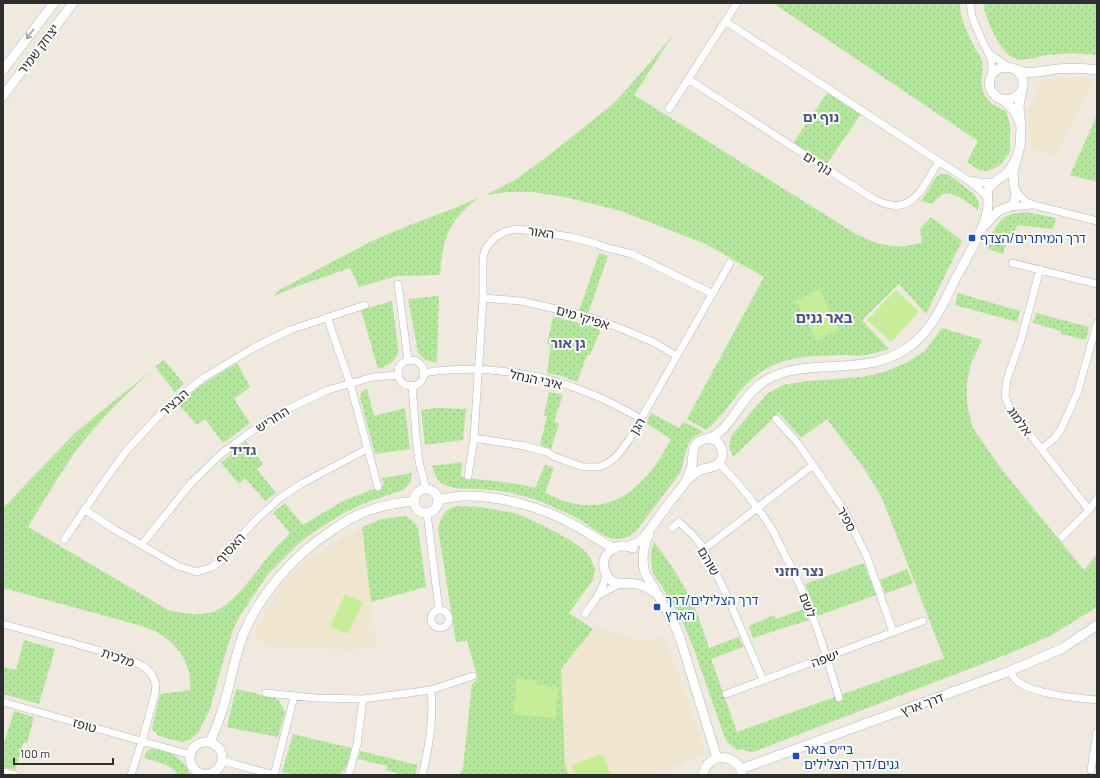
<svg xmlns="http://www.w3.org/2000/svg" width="1100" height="778" font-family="Barlow,'Noto Sans Hebrew',sans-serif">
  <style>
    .education { fill: #f0e6cf }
    .grass { fill: url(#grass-dots) }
    .pitch { fill: #c7ed98 }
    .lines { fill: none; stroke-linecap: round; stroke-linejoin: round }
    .street-casing { stroke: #b3b6c1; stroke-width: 8 }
    .secondary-casing { stroke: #b3b6c1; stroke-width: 10 }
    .street { stroke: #fff; stroke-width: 7 }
    .secondary { stroke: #fff; stroke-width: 9 }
    .oneway { stroke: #a0a0a0 }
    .transit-dot { fill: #1a4fb4; stroke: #fff; stroke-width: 1.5 }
    .labels { text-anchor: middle; stroke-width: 4; stroke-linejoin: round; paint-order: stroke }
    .street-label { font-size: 13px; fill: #2d2d2d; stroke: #fff }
    .transit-label { font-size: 13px; fill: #164399; stroke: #fff; text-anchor: start }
    .neighbourhood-label { font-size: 14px; font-weight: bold; fill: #4c5480; stroke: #fff }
    .quarter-label { font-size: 15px; font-weight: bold; fill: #4c5480; stroke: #fff }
  </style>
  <defs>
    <pattern id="grass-dots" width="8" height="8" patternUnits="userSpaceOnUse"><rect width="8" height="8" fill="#b4e69c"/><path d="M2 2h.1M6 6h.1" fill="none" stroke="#9bc687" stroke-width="1.8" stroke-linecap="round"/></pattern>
  </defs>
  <rect width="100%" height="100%" fill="#efe9e0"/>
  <!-- education -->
  <path class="education" d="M1072,77H1090L1092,85L1057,155L1031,149L1027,108L1035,100L1038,89V83L1051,79Z
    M362,527L377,647L351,650L269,647L255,635L260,622L283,584L298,567L336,540Z
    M595,626L643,642L663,636L693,713L704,748L702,755L651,775H568L565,766L561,669Z"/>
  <!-- grass -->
  <path class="grass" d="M773,3H960C960,21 968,34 976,50C978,53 981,57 982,61C985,74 976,86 988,100C992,105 1000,108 1006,111L1010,124V152L1001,164L995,168L987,171L979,170L967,162L978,141Z
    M983,3H1097V55C1081,53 1064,53 1047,55C1037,57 1024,62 1014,58C1000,53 985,17 983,3Z
    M673,35L634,95L856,234C871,242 888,248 906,246C911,245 916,244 922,243L920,229L931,217L962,241L926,314L899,284L862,320L889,349C881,351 873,354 865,355C858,356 850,355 843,355C812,356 785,355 758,374C737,389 726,415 706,430L687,419L764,277L706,244L621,211L565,197L533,192H507L486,195L515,180L548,156L613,104L635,80Z
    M828,92L861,114L826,165L793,143Z
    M1097,113V182L1070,175L1094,122Z
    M940,174H948L974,194L977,199L979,204L978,210C970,204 951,189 942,195C938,198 935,201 932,204L921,201L937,176Z
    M479,197C448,222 443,236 440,275L397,276L359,287L350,268L295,287L274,296L279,290L372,241L410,225L455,208Z
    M1026,212L1056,218L1053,229L1018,225L1007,242L1003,254L986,248C992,235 997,217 1013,214C1017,213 1022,213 1026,212Z
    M599,253L608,256L588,314L579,311Z
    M958,293L1020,311L1017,322L955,305Z
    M439,296L437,362C428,362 422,359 418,352L408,299Z
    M392,301L398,348C398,361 389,365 378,369L361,310Z
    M1036,313L1089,327L1086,340L1061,334V331L1033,323Z
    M553,317L568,320L601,329L590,355H587L577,382L562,376L547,373L551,345L547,344Z
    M942,328L982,340L971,364L967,382V405L973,428L1002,470L1084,570L1097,554V607L1050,636L1008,654L753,752L745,751L743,749L737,750L727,742L722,730L695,652L684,625L678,612L653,573L651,563V552L654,542C671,564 686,587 697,613C701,625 705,636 709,648L739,637L743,647L711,659L737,732L944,658L882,498L865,470L827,419L801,438L779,413L733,457L729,446L731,436L767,394L783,385L808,381L863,377L884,372L906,363L925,351Z
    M164,360L184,384L175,392L155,367Z
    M237,363L250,387L234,399L250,423L223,443L205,419L197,425L178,404L200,386Z
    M152,370C125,396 97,422 75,452C58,477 43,502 28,527L168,610C183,614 198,616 213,612C235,605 261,564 277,546C281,542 286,538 290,533L273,513L285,503L303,525L343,501L384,485L382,478L412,473L411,481L403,490L365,503L342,514L309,535L296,546L268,574L243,611L234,627L226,651L210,709L198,733L189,740L182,742L159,736L152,729L160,694L190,690C193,666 179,646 160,634C154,630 148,629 142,626L3,588V508L76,432Z
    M367,389L374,416L405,408L410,449L375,454L360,397L362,391Z
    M549,392L563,395L554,421L559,424L551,449L540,445L547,416H544Z
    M437,408L466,409L463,440L425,445L421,410Z
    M651,413L679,428L684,422L704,432C682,439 687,457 680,473L636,531C613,551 597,529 577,518C568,513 558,510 549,505C533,498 508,491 491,490C477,488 458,491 445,485C437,482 435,474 432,466L462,462L461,477L518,484L535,488L545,465L554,468L545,493C553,496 562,501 571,503C620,515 651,478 671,439L646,423Z
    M246,441L263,464L257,469L276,493L265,501L245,478L239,484L221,463Z
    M458,506L482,507L518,514L546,527L570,540L584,550L591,559L595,569L593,580L569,613L593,629L561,669L565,765L568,775H460L463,767L472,684L478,679L467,641L456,642L438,529C441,516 445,508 458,506Z
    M405,516L414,522L418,528L426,587L371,602L362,527L382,519Z
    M864,563L876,595L817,616L805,584Z
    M907,569L913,583L885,594L880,580Z
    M804,609L809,620L753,638L749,626L774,615L776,619Z
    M24,640L55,649L39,704L3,694V675L5,667L16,670Z
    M236,689L275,698L279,701L285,712L278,737L227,727Z
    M14,711L34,717L27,743H23L15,770L3,767V747Z
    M293,734L351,748C349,759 348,768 339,775H293L282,772Z
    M152,749C168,749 185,759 190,775H178C171,764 156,762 144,758L147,751Z
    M360,751L418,765L415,775H402L386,770L387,766L358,759Z"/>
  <!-- pitch -->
  <path class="pitch" d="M819,289L839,329L817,341L796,301Z
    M896,290L919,312L891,342L867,320Z
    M345,594L363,602L348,634L330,627Z
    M517,678L538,681L537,685L559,687L555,718L513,714Z
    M603,754L611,775H575L572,765Z"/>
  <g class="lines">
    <defs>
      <path id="street" d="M970,3L972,16L976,27L991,59L992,68L991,76
        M725,21L966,179L980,190L988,197
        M989,53L1008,67
        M688,79L872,198C911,220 921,190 939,161
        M669,109L737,3
        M970,180L983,183L995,182
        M1016,191L1026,202L1034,205L1097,221
        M1009,207L1032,205
        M1012,263L1097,284
        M1040,269L1021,340L1007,379L1005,396L1010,409L1089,510
        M398,284L408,360
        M483,298L521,301L582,315L620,328L653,342L677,356
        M327,317L350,383L378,487
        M398 373a13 13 0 1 1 26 0a13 13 0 1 1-26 0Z
        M423,373C475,364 538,372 586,392C605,399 624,409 641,419
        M412,385L416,436L419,462L426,489
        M776,419L797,442L844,510L867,557L893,632
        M474,438L525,446L547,452L555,457L583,467H599L608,463L617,456L629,440L730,263
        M1041,449L1054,439L1061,429L1068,414L1078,391L1097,323
        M719,463C738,483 757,505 772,529C776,536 779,544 783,551C808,597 824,647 839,698
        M468,476L474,438L483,298V257L486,248L494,238L504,232L516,229L539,232L570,237L597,244L604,247L632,254L713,294
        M84,509L112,528L178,566L197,572L212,567L221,561L229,549L256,520L280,498L301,484L367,449
        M427,513L439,610
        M672,528L679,522L693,535L704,549L728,598L763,680
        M1062,537L1089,510L1097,499
        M64,540L105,480L127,450L165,409L203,378L255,347L290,330L365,305
        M142,544L192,482L221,454L245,436L277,414L328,390L373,377L398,375
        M704,549L813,465
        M599,595L619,584
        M431 619a9 9 0 1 1 18 0a9 9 0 1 1-18 0Z
        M585,614C595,600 603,591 606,574
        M3,624L123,657L143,666L151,673L156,684L155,694L142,741L131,775
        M1010,671C1012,675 1014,679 1017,681C1033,694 1077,698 1097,700
        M266,693L315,698L363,699L431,690L473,676
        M726,694L923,621
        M3,702L191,755
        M223,761L274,775
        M1091,770L1097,732
        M3,772L15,775
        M201,775V774
        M274,775L294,697
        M348,775L350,770L357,744L363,699
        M422,775C429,748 434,718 431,690"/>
      <path id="secondary" d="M3,70L54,3
        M3,96L73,3
        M1001,99C1020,103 1032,82 1015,69
        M1020,124C1018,118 1015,111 1010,106C1004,99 993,98 990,88C988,80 992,71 1000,68C1009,65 1015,70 1024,72C1034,74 1047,70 1057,69C1070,68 1084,68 1097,70
        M985,225L998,211L1009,207L1013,204L1015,199L1016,195L1014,187L1013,172L1020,146L1021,128L1019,106L1022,89
        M687,480C691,477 695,473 700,470C705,468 710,468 715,466C722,462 724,453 721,447C719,442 714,439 709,438
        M414 501a12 12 0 1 1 24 0a12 12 0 1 1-24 0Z
        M438,500C447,498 456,496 465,496C502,496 542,507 574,525C588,532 599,542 614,548
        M649,534C643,547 641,559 645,573L674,623L680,638L717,758
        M629,546L640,541L644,537C654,524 663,511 673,498C678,492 684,486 687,479C689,474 691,469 692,465C693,458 692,450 696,444C700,439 704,440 709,438C714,437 718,433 722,430C740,411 747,388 774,376C820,357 873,379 915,342C935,325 945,299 957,276C967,257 979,238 986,217C987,212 988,207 988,202C988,198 987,194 988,190C991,183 1000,179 1006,174C1010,170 1013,164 1016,159
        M633,548C616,540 597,556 606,574C614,589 626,581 637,584C644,586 651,590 657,594
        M190 758a16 16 0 1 1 32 0a16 16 0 1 1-32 0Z
        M210,742C214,733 218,724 221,714C230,689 233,661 243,635C261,592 295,554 334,529C342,524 350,518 358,515C375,507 394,503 413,501
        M741,769L1010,671L1063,648L1097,625
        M703,775C707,752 737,752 742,774"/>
    </defs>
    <!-- street casing -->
    <use href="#street" class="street-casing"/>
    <!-- secondary casing -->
    <use href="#secondary" class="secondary-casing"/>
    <!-- street -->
    <use href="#street" class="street"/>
    <!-- secondary -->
    <use href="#secondary" class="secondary"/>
  </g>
  <!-- one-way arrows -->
  <defs><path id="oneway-shaft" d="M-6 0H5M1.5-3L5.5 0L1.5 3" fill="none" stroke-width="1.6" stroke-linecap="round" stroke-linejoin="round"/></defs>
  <use class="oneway" href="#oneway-shaft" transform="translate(30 34) rotate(127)"/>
  <!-- markers -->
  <g class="transit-dot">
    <rect x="968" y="234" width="8" height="8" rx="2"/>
    <rect x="653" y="603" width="8" height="8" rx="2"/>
    <rect x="792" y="752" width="8" height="8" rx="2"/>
  </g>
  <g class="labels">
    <!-- street labels -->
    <g class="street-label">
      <text transform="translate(38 49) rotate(-53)" y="5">יצחק שמיר</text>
      <text transform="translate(818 163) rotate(33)" y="5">נוף ים</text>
      <text transform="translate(541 232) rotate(8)" y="5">האור</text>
      <text transform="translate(583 317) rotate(17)" y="5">אפיקי מים</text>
      <text transform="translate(536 379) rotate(12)" y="5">איבי הנחל</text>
      <text transform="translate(174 402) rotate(-42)" y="5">הבציר</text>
      <text transform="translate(272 419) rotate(-32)" y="5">החריש</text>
      <text transform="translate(1020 421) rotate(55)" y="5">אלמוג</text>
      <text transform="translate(637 426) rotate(-59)" y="5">הגן</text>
      <text transform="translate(847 519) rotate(62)" y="5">ספיר</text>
      <text transform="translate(230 548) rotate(-47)" y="5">האסיף</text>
      <text transform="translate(709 561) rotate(60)" y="5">שוהם</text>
      <text transform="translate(808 605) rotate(69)" y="5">לשם</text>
      <text transform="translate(118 657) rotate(19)" y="5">מלכית</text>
      <text transform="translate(825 658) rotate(-20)" y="5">ישפה</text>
      <text transform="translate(922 704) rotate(-20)" y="5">דרך ארץ</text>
      <text transform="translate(85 725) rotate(16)" y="5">טופז</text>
    </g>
    <!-- transit labels -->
    <g class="transit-label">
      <text x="980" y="243">דרך המיתרים/הצדף</text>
      <text x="665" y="605">דרך הצלילים/דרך<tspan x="665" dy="15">הארץ</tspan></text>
      <text x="804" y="754">בי״ס באר<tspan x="804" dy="15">גנים/דרך הצלילים</tspan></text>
    </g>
    <!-- neighbourhood labels -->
    <g class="neighbourhood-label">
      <text x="821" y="122">נוף ים</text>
      <text x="568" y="348">גן אור</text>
      <text x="243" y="455">גדיד</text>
      <text x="799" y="576">נצר חזני</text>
    </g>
    <!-- quarter labels -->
    <g class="quarter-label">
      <text x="824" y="323">באר גנים</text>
    </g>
  </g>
  <!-- border -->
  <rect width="1100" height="778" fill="none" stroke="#2d2d2d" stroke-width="8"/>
  <!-- scale -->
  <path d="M14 758v6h99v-6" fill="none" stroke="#2d2d2d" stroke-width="2"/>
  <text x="20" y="758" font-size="12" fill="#2d2d2d" stroke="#ffffff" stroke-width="3" paint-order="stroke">100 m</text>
</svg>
